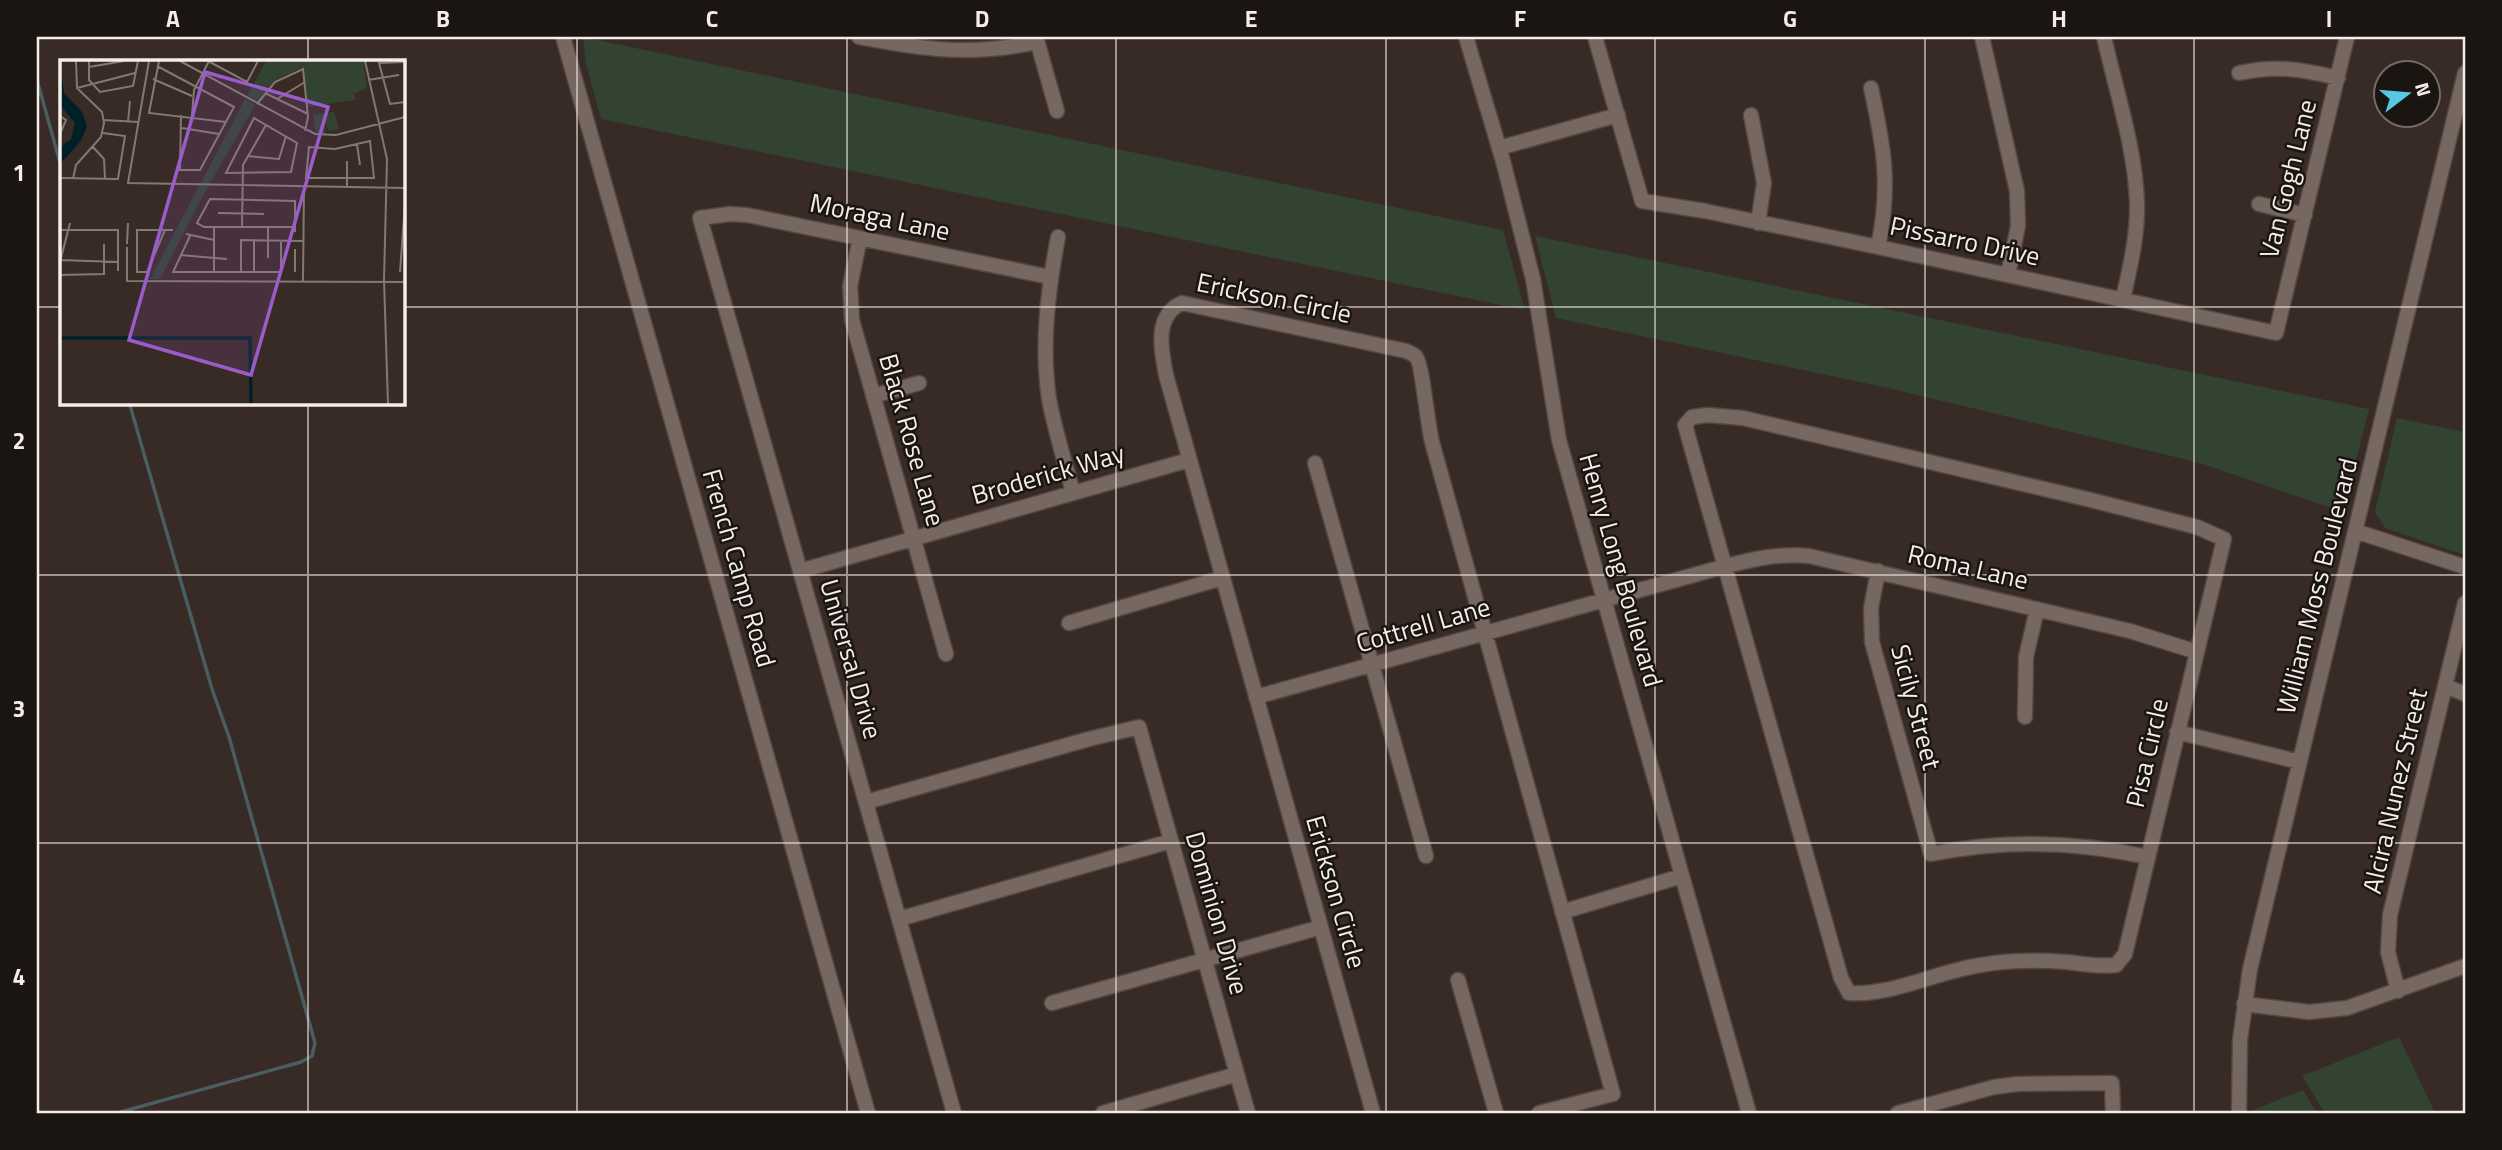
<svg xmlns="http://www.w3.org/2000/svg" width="2502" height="1150" font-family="'Titillium Web',sans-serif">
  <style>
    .green { fill: #324332 }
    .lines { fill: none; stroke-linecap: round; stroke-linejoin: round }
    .stream { stroke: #4a5d61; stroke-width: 3.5 }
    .minor-casing { stroke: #534743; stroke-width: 17 }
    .minor { stroke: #776761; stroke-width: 14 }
    .grid { fill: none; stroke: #f6ece9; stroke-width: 2; stroke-opacity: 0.55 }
    .labels { text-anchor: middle; stroke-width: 5; stroke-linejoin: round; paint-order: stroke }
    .street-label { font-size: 26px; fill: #f6ece9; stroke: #1b1512 }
    .inset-river { fill: none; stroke: #002027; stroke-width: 3.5 }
    .inset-road { fill: none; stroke: #847873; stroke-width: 2 }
    .view { fill: #9a5cca; fill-opacity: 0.15; stroke: #9a5cca; stroke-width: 3.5 }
    .inset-edge { fill: none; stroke: #f6ece9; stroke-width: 3.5 }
    .neatline { fill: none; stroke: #f6ece9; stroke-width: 2.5 }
    .grid-label { font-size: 23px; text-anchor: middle; font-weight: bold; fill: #f6ece9 }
  </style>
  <rect width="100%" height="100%" fill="#382a25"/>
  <!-- green -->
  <path class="green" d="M583,37L1503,230L1525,310L601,119L586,64Z
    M1535,236L2369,409L2343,512L2200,463L1888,388L1556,318Z
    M2397,418L2465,432V555L2385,528L2375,512Z
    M2399,1037L2435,1113H2325L2302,1076Z
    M2303,1090L2317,1113H2253V1110Z"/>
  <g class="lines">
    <!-- stream -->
    <path class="stream" d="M37,80L61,166
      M117,1113L301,1062L312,1056L315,1043L229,737L212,689L129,402"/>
    <defs>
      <path id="minor" d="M563,37L868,1113
        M859,37C925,50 971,56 1037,42
        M1036,37L1057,111
        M1466,37L1503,161L1533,279L1559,440L1749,1113
        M1595,37L1642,201L1705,211L1878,247L2276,333L2347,37
        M1982,37L2017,191L2018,226L2008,275
        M2104,37C2116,91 2135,147 2137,202C2138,235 2130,267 2123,299
        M2239,73C2277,65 2300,69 2338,78
        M1871,88C1884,147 1891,186 1878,247
        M1751,115L1764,183L1758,223
        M1499,148L1618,115
        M2259,204L2305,215
        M1058,237C1048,290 1041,345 1049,399C1055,431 1065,462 1073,493
        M860,238L850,286L852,320L946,654
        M873,396L919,383
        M1708,415L1743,418L2091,500L2197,527L2224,539L2125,954L2116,965C2099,967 2084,964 2067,962C2038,960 2009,960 1981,965C1938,971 1892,996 1849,993L1841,978L1685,425L1692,417Z
        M1315,463L1426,856
        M2355,531L2465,567
        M800,571L1189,460
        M1878,571L1871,608L1872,642L1931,854C2004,839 2075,841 2148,857
        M1069,623L1222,578
        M2445,686L2465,694
        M1256,697L1726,566C1754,559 1779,553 1809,556L2130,631L2197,652
        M2025,717L2026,657L2037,609
        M2177,732L2300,762
        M866,802L1089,739L1139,727L1248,1113
        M1562,912L1682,876
        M899,919L1171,841
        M1458,980L1496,1113
        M2398,991L2388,952L2390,915L2465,603
        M1052,1003L1321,927
        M2244,1004L2309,1012L2347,1008L2465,966
        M954,1113L700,218L730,214L747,215L1050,277
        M1103,1113L1237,1074
        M1373,1113L1166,375C1161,350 1154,315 1182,303L1406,351C1410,353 1414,354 1416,357C1422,362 1428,428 1432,442L1613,1094L1539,1113
        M1898,1113L1994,1087L2018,1084L2112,1083L2113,1113
        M2239,1113L2240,1040L2250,969L2465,73"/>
    </defs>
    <!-- minor casing -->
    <use href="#minor" class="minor-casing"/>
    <!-- minor -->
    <use href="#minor" class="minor"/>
  </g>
  <!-- grid -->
  <path class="grid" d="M308,37V61M577,37V1113M847,37V1113M1116,37V1113M1386,37V1113M1655,37V1113M1925,37V1113M2194,37V1113M37,307H61M402,307H2465M308,402V1113M37,575H2465M37,843H2465"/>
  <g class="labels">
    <!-- street labels -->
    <g class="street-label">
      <text transform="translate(2288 179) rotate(-76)" y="9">Van Gogh Lane</text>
      <text transform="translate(880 217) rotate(12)" y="9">Moraga Lane</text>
      <text transform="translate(1965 241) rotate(12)" y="9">Pissarro Drive</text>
      <text transform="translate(1274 298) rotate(12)" y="9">Erickson Circle</text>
      <text transform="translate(912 440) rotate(74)" y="9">Black Rose Lane</text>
      <text transform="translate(1048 474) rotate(-16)" y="9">Broderick Way</text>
      <text transform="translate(1968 567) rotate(13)" y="9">Roma Lane</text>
      <text transform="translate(739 568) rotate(74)" y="9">French Camp Road</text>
      <text transform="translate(1621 570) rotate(74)" y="9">Henry Long Boulevard</text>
      <text transform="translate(2317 586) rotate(-76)" y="9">William Moss Boulevard</text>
      <text transform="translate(1423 625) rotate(-16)" y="9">Cottrell Lane</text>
      <text transform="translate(851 659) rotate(74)" y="9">Universal Drive</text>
      <text transform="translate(1916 707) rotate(75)" y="9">Sicily Street</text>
      <text transform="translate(2147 753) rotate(-77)" y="9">Pisa Circle</text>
      <text transform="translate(2395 791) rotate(-77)" y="9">Alcira Nunez Street</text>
      <text transform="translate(1336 892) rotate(74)" y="9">Erickson Circle</text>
      <text transform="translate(1217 913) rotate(74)" y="9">Dominion Drive</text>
    </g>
  </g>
  <!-- overview -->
  <g transform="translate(60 60)">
    <rect width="345" height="345" fill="#382a25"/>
    <path d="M206,1H303L307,28L294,34L296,40L248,47L243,7L215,20L198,41L187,36ZM185,39L195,45L150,123H141ZM274,52L277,60L272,62L277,61L279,69L269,71L265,63L266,74L256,73L253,55ZM139,126H148L100,219H90Z" fill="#324332"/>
    <path d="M0,1L4,33L22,52L27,66L21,81L0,104V87L11,79L15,63L0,45Z" fill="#002027"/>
    <path class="inset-river" d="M0,278H190L191,344"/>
    <path class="inset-road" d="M29,1V20L40,32L73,26L78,1M89,1L68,123L345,128M99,1L89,53L166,62M120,1L255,74L276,75L345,57M148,1L187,22L198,1M305,1L327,99L324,220L328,344M345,2L319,3L330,44L345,42M97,6L174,47L140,110H120L121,55M29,7L64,1M93,19L132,36M308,20L339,15M17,28L75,13M205,33L248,54M217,39L245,22M197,44L215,22L243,9L248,57L245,71M132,55L134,30L149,1M0,56L6,60L0,74M194,58L237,83L231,112L166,113ZM44,60L78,62M68,62L70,41M122,68L159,74M310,81L314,118H246L249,87L275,89ZM297,84L300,105M33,87L44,99L45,119M187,96L219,99L226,76M287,101V127M1,118L58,119L65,76L43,73M13,119L16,105L41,77L44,63L42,52L17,28L16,1M158,153L204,154M182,167L183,105L206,65M235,167H144L137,163L150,139L235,141V172M0,170H58V211M105,170L87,212H77V170H113M126,174L154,180M130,176L113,212H221V180M67,184L68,163M67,187V221L345,222M120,195L167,199M208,198V167M0,200L58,202M0,202L10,163M154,212V167M181,212V180L243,181M194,212V180M235,212V189M340,212L345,143M0,215L44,214V184M243,221L244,127"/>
    <path class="view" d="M145,12L268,47L191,315L69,280Z"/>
    <rect width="345" height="345" class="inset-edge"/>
  </g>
  <!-- border -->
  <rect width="2502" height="1150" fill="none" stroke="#1b1512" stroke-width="77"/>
  <!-- north arrow -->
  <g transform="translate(2407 94) rotate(74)"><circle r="33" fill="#1b1512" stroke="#736b68" stroke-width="2"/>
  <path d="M0-5L12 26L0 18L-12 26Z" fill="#57c9e2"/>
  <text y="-10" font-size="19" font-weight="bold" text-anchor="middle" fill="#f6ece9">N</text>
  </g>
  <rect x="38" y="38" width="2426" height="1074" class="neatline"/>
  <g class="grid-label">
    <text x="173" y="27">A</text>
    <text x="443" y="27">B</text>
    <text x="712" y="27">C</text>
    <text x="982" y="27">D</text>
    <text x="1251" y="27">E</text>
    <text x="1520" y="27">F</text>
    <text x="1790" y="27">G</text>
    <text x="2059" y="27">H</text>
    <text x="2329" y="27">I</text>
    <text x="19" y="181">1</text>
    <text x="19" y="449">2</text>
    <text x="19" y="717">3</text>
    <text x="19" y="985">4</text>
  </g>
</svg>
